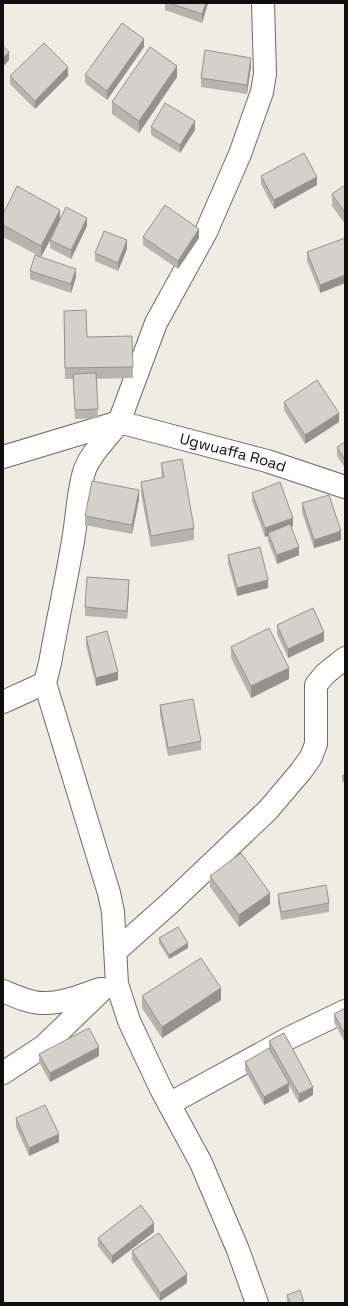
<svg xmlns="http://www.w3.org/2000/svg" width="348" height="1306" font-family="'Space Grotesk',sans-serif">
  <style>
    .lines { fill: none; stroke-linecap: round; stroke-linejoin: round }
    .minor-casing { stroke: #6d6c65; stroke-width: 24 }
    .minor { stroke: #fff; stroke-width: 22 }
    .wall { fill: #b5b4ad }
    .shaded-wall { fill: #94928d }
    .building { fill: #d3d1c9; stroke: #94928d }
    .labels { text-anchor: middle; stroke-width: 3; stroke-linejoin: round; paint-order: stroke }
    .street-label { font-size: 15px; fill: #0f0e0c; stroke: #fff }
  </style>
  <rect width="100%" height="100%" fill="#eeece3"/>
  <g class="lines">
    <defs>
      <g id="minor">
        <path id="s1" d="M3,457L119,422L267,461L345,487"/>
        <path d="M3,702L45,683"/>
        <path d="M116,951L170,903L268,810L301,771L311,757L316,744V685L325,674L345,658"/>
        <path d="M3,991C15,996 29,1003 42,1003C62,1004 82,995 100,989"/>
        <path d="M3,1073L44,1046L103,989"/>
        <path d="M169,1104L291,1037L345,1011"/>
        <path d="M257,1303L238,1250L201,1163L161,1089L129,1021L117,984L113,912L109,893L45,683L50,663C57,623 66,582 73,541C77,519 78,489 85,469C92,451 108,438 119,422L156,323L206,232L240,154L262,92L265,74L263,3"/>
      </g>
    </defs>
    <!-- minor casing -->
    <use href="#minor" class="minor-casing"/>
    <!-- minor -->
    <use href="#minor" class="minor"/>
  </g>
  <!-- wall -->
  <path class="wall" d="M165,3H208L202,23L165,10Z
    M144,47L107,100L85,83V75Z
    M251,66L247,94L201,87V78Z
    M10,76H68L35,109L10,84Z
    M177,77L139,133L112,114V102Z
    M151,127L195,130L180,153L151,135Z
    M261,176L317,185L274,209L261,184Z
    M345,185V224L332,206V194Z
    M3,214L60,218L87,226L71,259L50,248V241L41,257L76,277L71,293L30,279V271L41,257L3,237Z
    M143,237L199,238L178,269L143,245Z
    M345,238V283L320,293L307,261V252Z
    M127,249L118,271L95,261V253Z
    M64,322L133,367V378L96,379L98,418L75,419L73,379H65Z
    M284,402L339,422L305,444L284,410Z
    M345,442V468L337,456V447Z
    M161,463L194,528V540L151,547L141,493V482L162,478Z
    M252,493L293,526L291,527L299,555L277,564L268,541V536L265,537L252,501Z
    M139,499L132,534L85,525V516Z
    M302,503L341,540L314,548L302,512Z
    M228,555L268,588L237,596L228,563Z
    M129,589L127,619L85,616V607Z
    M277,625L324,641L288,658L277,634Z
    M86,637L118,680L96,686L86,645Z
    M231,647L289,679L251,698L231,658Z
    M160,705L201,741V750L168,756L160,714Z
    M345,774V784L342,781V776Z
    M210,876L270,904L239,927L210,887Z
    M278,894L329,903V912L281,920L278,902Z
    M159,938L188,948L169,959L159,943Z
    M142,996L221,1000L162,1038L142,1008Z
    M345,1008V1043L334,1022V1014Z
    M269,1041L313,1095L299,1103L289,1085V1092L264,1105L245,1070V1062L269,1049Z
    M39,1054L99,1056L50,1082L39,1062Z
    M16,1118L59,1142L29,1156L16,1127Z
    M154,1232L112,1264L98,1246V1238Z
    M132,1251L187,1283L160,1301L132,1260Z
    M287,1295L304,1303H287Z"/>
  <!-- shaded-wall -->
  <path class="shaded-wall" d="M206,3H208L202,23V14Z
    M144,39V47L107,100V91Z
    M9,52V60L3,67V58Z
    M251,58V66L247,94V85Z
    M177,66V77L139,133V121Z
    M68,67V76L35,109V101Z
    M195,121V130L180,153V145Z
    M317,177V185L274,209V200Z
    M60,210V221L41,257V246Z
    M87,218V226L71,259V250Z
    M199,229V238L178,269V261Z
    M127,240V249L118,271V263Z
    M76,269V277L71,293V284Z
    M345,275V283L320,293V285Z
    M339,413V422L305,444V435Z
    M139,490V499L132,534V525Z
    M293,518V526L269,535L268,533V536L265,537V528Z
    M341,531V540L314,548V540Z
    M299,547V555L277,564V555Z
    M129,580V589L127,619V611Z
    M268,580V588L237,596V588Z
    M324,632V641L288,658V649Z
    M289,668V679L251,698V686Z
    M118,672V680L96,686V678Z
    M270,893V904L239,927V915Z
    M188,943V948L169,959V955Z
    M221,988V1000L162,1038V1027Z
    M99,1047V1056L50,1082V1073Z
    M289,1083V1092L264,1105V1097Z
    M313,1087V1095L299,1103V1094Z
    M59,1134V1142L29,1156V1148Z
    M154,1223V1232L112,1264V1256Z
    M187,1274V1283L160,1301V1293Z"/>
  <!-- building -->
  <path class="building" d="M169,3H206L202,14Z
    M122,23L144,39L107,91L85,75Z
    M44,43L68,67L35,101L10,76Z
    M3,46L9,52L3,58Z
    M150,47L177,66L139,121L112,102Z
    M205,50L251,58L247,85L201,78Z
    M165,103L195,121L180,145L151,127Z
    M304,153L317,177L274,200L261,176Z
    M345,185V213L332,194Z
    M17,186L60,210L41,246L3,225V214Z
    M165,205L199,229L178,261L143,237Z
    M66,207L87,218L71,250L50,240Z
    M104,231L127,240L118,263L95,253Z
    M345,238V275L320,285L307,252Z
    M35,255L76,269L71,284L30,271Z
    M86,310L87,337L132,336L133,367L65,368L64,311Z
    M96,373L98,409L75,410L73,374Z
    M317,380L339,413L305,435L284,402Z
    M345,442V460L337,447Z
    M182,459L194,528L151,536L141,482L164,477L161,463Z
    M92,481L139,490L132,525L85,516Z
    M280,482L293,518L265,528L252,493Z
    M329,495L341,531L314,540L302,503Z
    M290,524L299,547L277,555L268,533Z
    M260,547L268,580L237,588L228,555Z
    M87,577L129,580L127,611L85,607Z
    M313,608L324,632L288,649L277,625Z
    M269,628L289,668L251,686L231,647Z
    M107,631L118,672L96,678L86,637Z
    M193,699L201,741L168,748L160,705Z
    M345,774V779L342,776Z
    M241,853L270,893L239,915L210,876Z
    M326,885L329,903L281,912L278,894Z
    M178,927L188,943L169,955L159,938Z
    M201,958L221,988L162,1027L142,996Z
    M345,1008V1034L334,1014Z
    M89,1028L99,1047L50,1073L39,1054Z
    M284,1033L313,1087L299,1094L269,1041Z
    M269,1048L289,1083L264,1097L245,1062Z
    M45,1105L59,1134L29,1148L16,1118Z
    M141,1205L154,1223L112,1256L98,1238Z
    M159,1233L187,1274L160,1293L132,1251Z
    M300,1290L304,1303H290L287,1295Z"/>
  <g class="labels">
    <!-- street labels -->
    <g class="street-label">
      <text dy="5" stroke="none"><textPath href="#s1" startOffset="239">Ugwuaffa Road</textPath></text>
    </g>
  </g>
  <!-- border -->
  <rect width="348" height="1306" fill="none" stroke="#0f0e0c" stroke-width="8"/>
</svg>
